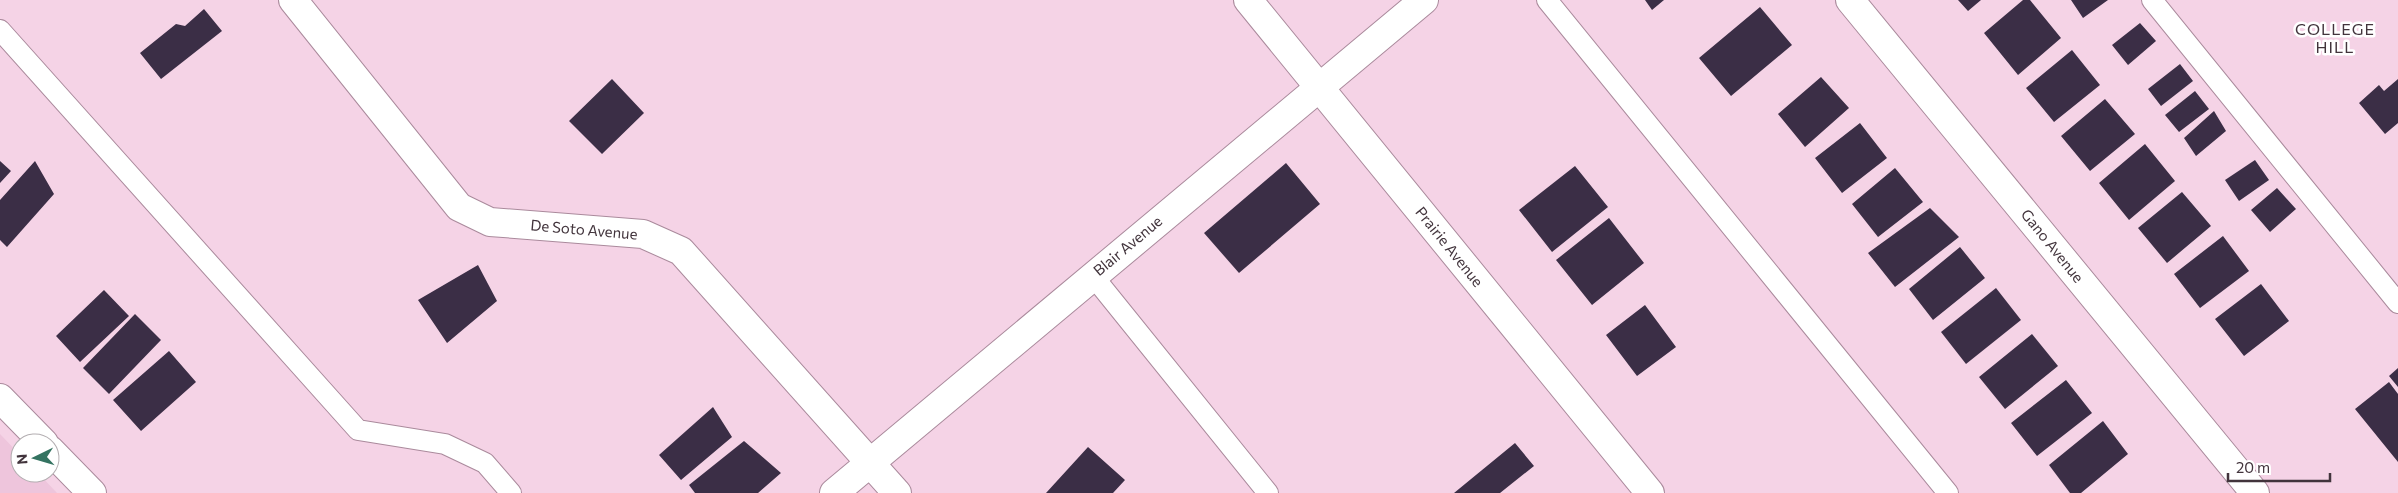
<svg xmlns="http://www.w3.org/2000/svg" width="2398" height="493" font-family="Commissioner,sans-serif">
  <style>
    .built { fill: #eec5dc }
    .building { fill: #3b2e46 }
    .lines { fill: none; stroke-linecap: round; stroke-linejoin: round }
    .service-casing { stroke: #aa8a9c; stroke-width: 22 }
    .minor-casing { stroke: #aa8a9c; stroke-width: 30 }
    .tertiary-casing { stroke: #aa8a9c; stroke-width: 30 }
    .service { stroke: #fff; stroke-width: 20 }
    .minor { stroke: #fff; stroke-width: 28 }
    .tertiary { stroke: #fff; stroke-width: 28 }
    .labels { text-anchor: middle; stroke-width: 5; stroke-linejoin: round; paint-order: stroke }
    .street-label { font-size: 15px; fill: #42343c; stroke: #fff }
    .neighbourhood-label { font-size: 16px; letter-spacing: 1px; fill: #42343c; stroke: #fff }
  </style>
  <rect width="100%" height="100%" fill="#f5d3e6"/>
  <!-- built -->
  <path class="built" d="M0,434L20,455V473H38L57,493H0Z"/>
  <!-- building -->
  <path class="building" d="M1645,0H1664L1652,10Z
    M1958,0H1981L1968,11Z
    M2023,0H2030L2061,38L2018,75L1984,33Z
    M2071,0H2108L2083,18Z
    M1760,7L1792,45L1731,96L1699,58Z
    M204,9L222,31L161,79L140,53L176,24L185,26Z
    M2140,23L2156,41L2128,65L2112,45Z
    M2072,50L2100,85L2054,122L2026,88Z
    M2180,64L2193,81L2161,106L2148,89Z
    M1821,77L1849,108L1805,147L1778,114Z
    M612,79L644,113L602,154L569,121Z
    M2398,79V123L2385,134L2359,103L2379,85L2384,91Z
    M2195,91L2209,109L2179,132L2165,115Z
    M2105,99L2135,134L2090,171L2061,136Z
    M2214,111L2226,131L2196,156L2184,138Z
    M1860,123L1887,158L1842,193L1815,158Z
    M2145,144L2175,181L2129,220L2099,183Z
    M2255,160L2269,180L2239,201L2225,180Z
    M0,161L11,171L0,183Z
    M35,161L54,194L7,247L0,240V200Z
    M1286,163L1320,204L1239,273L1204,233Z
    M1575,166L1608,207L1552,252L1519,210Z
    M1895,168L1923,202L1878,237L1852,204Z
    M2277,188L2296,209L2270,232L2251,210Z
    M2182,192L2211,226L2167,263L2138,228Z
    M1930,208L1959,237L1895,287L1868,253Z
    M1609,218L1644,263L1592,305L1556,260Z
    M2223,236L2249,271L2200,308L2174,274Z
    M1960,247L1985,278L1933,320L1909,289Z
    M478,265L497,301L447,343L418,300Z
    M2261,284L2289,321L2244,356L2215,319Z
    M1996,288L2021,320L1966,364L1941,332Z
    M104,290L129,316L80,362L56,336Z
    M1645,305L1676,347L1637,376L1606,335Z
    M135,314L161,340L109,394L83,368Z
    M2032,334L2058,366L2005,409L1979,377Z
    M169,351L196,382L141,431L113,400Z
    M2398,368V387L2389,376Z
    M2066,380L2092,413L2037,456L2011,423Z
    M2389,382L2398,394V462L2355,409Z
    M713,407L732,437L681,480L659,455Z
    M2103,421L2128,454L2081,493H2070L2049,465Z
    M744,441L781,473L758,493H695L689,485Z
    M1515,443L1534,466L1500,493H1454Z
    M1088,447L1125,480L1113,493H1046Z"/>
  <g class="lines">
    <defs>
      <path id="service" d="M1547,0L1948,493
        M2152,0L2398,303
        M0,30L358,430L445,444L485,463L511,493
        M1093,276L1268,493"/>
      <path id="minor" d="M293,0L459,207L490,222L643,234L681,251L897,493
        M1850,0L2255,493
        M0,398L44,443
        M50,450L92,493
        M834,493L1424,0"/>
      <path id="tertiary" d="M1248,0L1650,493"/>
    </defs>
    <!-- service casing -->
    <use href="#service" class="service-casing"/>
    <!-- minor casing -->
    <use href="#minor" class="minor-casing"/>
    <!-- tertiary casing -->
    <use href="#tertiary" class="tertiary-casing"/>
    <!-- service -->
    <use href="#service" class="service"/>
    <!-- minor -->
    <use href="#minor" class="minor"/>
    <!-- tertiary -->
    <use href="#tertiary" class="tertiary"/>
  </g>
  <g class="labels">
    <!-- street labels -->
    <g class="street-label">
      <text transform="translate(584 230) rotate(5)" y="5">De Soto Avenue</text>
      <text transform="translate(1128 246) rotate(-40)" y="5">Blair Avenue</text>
      <text transform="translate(2052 246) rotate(51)" y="5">Gano Avenue</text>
      <text transform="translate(1449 247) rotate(51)" y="5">Prairie Avenue</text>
    </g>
    <!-- neighbourhood labels -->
    <g class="neighbourhood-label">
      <text x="2335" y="35">COLLEGE<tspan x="2335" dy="18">HILL</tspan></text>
    </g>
  </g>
  <!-- north arrow -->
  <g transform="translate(35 458) rotate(265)"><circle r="24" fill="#ffffff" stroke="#b3aeb1"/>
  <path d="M0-4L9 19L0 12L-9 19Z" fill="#347361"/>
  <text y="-8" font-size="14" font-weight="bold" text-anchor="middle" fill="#42343c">N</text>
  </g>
  <!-- scale -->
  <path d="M2228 473v8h102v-8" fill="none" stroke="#42343c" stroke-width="2.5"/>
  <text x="2236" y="473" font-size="15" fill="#42343c" stroke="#ffffff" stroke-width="4" paint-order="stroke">20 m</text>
</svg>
